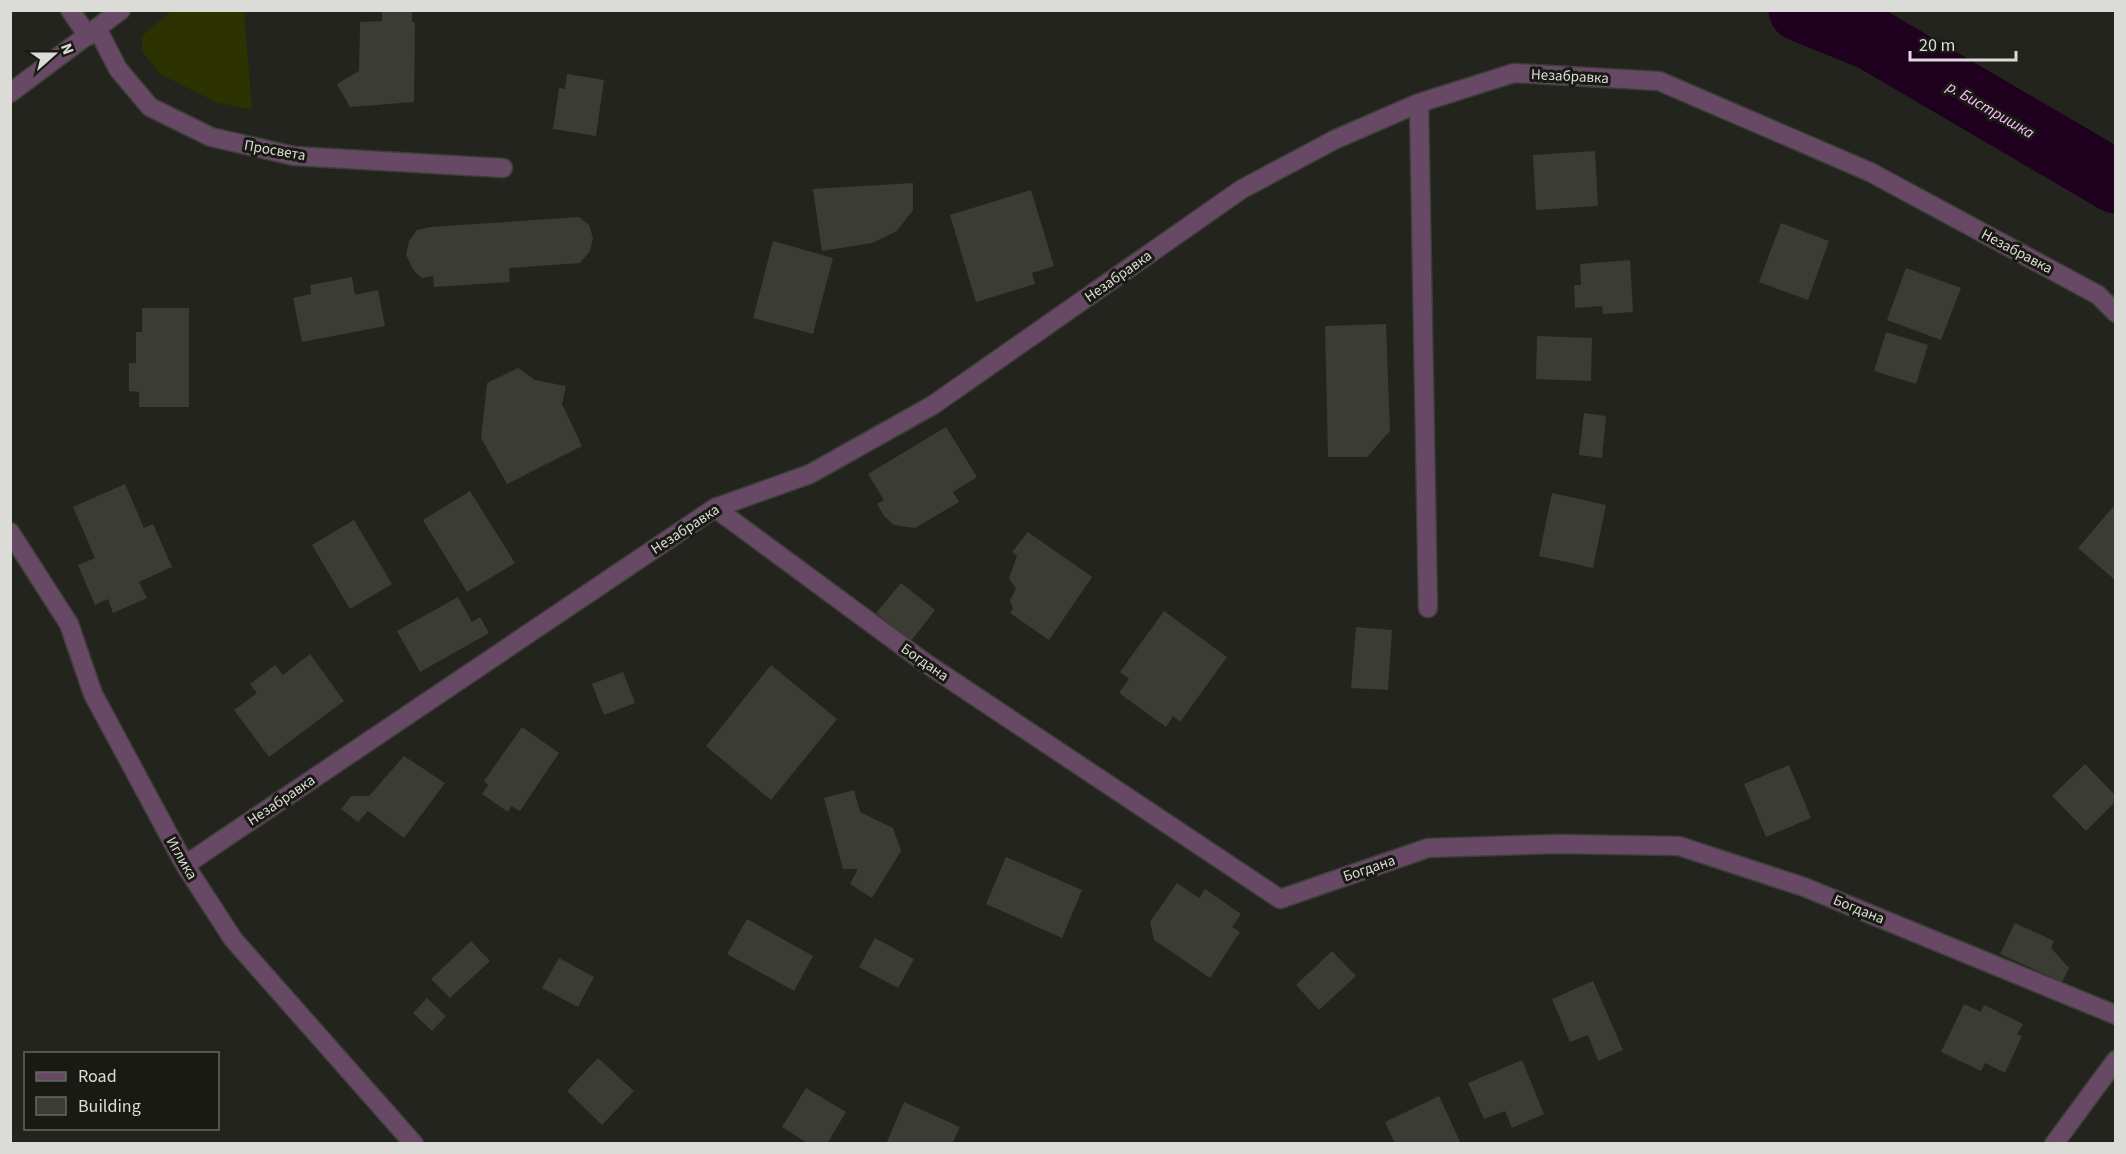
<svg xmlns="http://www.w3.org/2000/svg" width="2126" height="1154" font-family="'Source Sans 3',sans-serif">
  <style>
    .grass { fill: #2c3300 }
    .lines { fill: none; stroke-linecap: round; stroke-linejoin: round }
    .river { stroke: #1f011f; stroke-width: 63 }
    .building { fill: #3b3d35 }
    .minor-casing { stroke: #3c3e37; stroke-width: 21 }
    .minor { stroke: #674966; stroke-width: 18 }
    .labels { text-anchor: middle; stroke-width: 6; stroke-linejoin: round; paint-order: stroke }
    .street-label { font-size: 15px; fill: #dbdcd7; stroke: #191a13 }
    .water-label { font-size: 16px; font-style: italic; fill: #fcbef9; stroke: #191a13 }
  </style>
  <rect width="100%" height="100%" fill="#22241d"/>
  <!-- grass -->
  <path class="grass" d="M172,11H244L252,109L218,103L160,74L142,51V36Z"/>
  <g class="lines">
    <!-- river -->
    <path class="river" d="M1800,10L1872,39L2116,182"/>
  </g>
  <!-- building -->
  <path class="building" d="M382,10H412V22L415,23L414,102L350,107L337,84L359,71L360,22L382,21Z
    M567,74L604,80L596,136L553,129L559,88L565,89Z
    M1595,151L1598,206L1536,210L1533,155Z
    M913,183V210L897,231L872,243L822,251L813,189Z
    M1031,190L1054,266L1032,273L1035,284L976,302L950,215Z
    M579,217L589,225L593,238L590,251L580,263L509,268L510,282L434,287L433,276L422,278L414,271L406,255L409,241L417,230L430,227Z
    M1781,223L1829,241L1808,300L1759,282Z
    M773,241L833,258L813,334L753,318Z
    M1630,260L1633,312L1603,314L1602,306L1575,308L1574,285H1581L1580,264Z
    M1906,268L1961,288L1941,340L1887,320Z
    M352,277L355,295L378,290L385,326L302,342L293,298L311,294L310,285Z
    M142,308H189V407H139V392L129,391V363H136V332H142Z
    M1386,324L1390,431L1367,457H1328L1325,326Z
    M1886,332L1928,345L1916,384L1874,371Z
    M1537,336L1592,338L1591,381L1536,379Z
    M518,368L535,380L566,386L562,404L582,446L507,484L481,438L487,383Z
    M1584,413L1606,416L1602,458L1579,455Z
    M946,427L977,477L953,492L959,502L915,528L894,525L884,516L877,504L884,500L868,474Z
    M125,484L144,528L153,524L172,567L139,582L147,598L113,613L108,599L95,605L78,565L95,558L73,507Z
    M470,491L515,563L467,592L423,520Z
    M1552,493L1606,505L1593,568L1539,556Z
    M2113,507L2116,510V581L2078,548Z
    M354,520L392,584L350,609L312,545Z
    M1028,532L1092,577L1049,640L1010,613L1013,609L1010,600L1016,589L1009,578L1017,556L1012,552Z
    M901,583L935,610L911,641L876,613Z
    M458,597L472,622L480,617L489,633L420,672L397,631Z
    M1164,611L1227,657L1180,722L1173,716L1166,727L1119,693L1129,679L1120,672Z
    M1356,627L1392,630L1388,690L1351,688Z
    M310,654L344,701L269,757L234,710L257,693L250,684L275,665L283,675Z
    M771,665L837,719L771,800L706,746Z
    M623,672L635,703L604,715L592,684Z
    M522,727L559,753L520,811L511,806L508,812L482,794L488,785L484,781Z
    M404,756L445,783L404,838L368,811L358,822L341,809L351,796H369Z
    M2085,764L2116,796V801L2086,831L2052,796Z
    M1789,765L1811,818L1766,837L1744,784Z
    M854,790L860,812L893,828L901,851L872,898L850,884L858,869H843L824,798Z
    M1006,857L1082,890L1062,938L986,904Z
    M1177,883L1199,898L1205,889L1241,914L1232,927L1240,932L1210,978L1154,940L1150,922Z
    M747,919L813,956L794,991L727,954Z
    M2015,923L2054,941L2051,948L2069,968L2062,982L2000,954Z
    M875,938L914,959L898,988L859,967Z
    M471,941L490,961L450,998L431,979Z
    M1332,951L1356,976L1319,1010L1296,985Z
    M559,958L594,977L578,1007L542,988Z
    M1593,981L1623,1050L1598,1061L1588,1035L1570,1042L1552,999Z
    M427,998L446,1016L432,1031L413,1013Z
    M1964,1004L1981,1012L1984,1005L2023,1024L2017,1034L2022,1036L2005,1073L1985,1063L1981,1071L1941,1052Z
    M598,1058L634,1091L602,1125L567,1091Z
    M1522,1060L1544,1114L1512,1128L1505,1111L1484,1119L1468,1083Z
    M806,1088L846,1112L827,1144H809L782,1127Z
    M1439,1096L1461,1144H1395L1385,1122Z
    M904,1102L960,1127L952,1144H886Z"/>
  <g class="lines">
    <defs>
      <path id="minor" d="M70,10L88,36
        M97,28L118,69L150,107L211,137L294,156L503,168
        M10,93L121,10
        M1419,103L1428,608
        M715,508L924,662L1280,899L1428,848L1559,844L1679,846L1804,887L2116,1015
        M10,532L69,624L93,694L185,865L233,939L414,1144
        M185,865L715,508L810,474L933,405L1242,189L1336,139L1419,103L1514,73L1659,81L1870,172L2098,295L2116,313
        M2054,1144L2116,1060"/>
    </defs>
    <!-- minor casing -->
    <use href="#minor" class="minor-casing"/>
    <!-- minor -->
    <use href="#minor" class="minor"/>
  </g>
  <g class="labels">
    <!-- street labels -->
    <g class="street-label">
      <text transform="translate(1570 76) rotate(3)" y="5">Незабравка</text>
      <text transform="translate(275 150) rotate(10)" y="5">Просвета</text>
      <text transform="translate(2017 251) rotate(28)" y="5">Незабравка</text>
      <text transform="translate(1118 276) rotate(-35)" y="5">Незабравка</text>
      <text transform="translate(685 529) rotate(-33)" y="5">Незабравка</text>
      <text transform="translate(925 662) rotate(35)" y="5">Богдана</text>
      <text transform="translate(281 800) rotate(-34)" y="5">Незабравка</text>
      <text transform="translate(182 858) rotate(60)" y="5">Иглика</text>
      <text transform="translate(1369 868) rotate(-19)" y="5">Богдана</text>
      <text transform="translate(1859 909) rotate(22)" y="5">Богдана</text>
    </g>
    <!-- water labels -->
    <g class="water-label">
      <text transform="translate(1991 109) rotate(30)" y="6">р. Бистришка</text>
    </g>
  </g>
  <!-- border -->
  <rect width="2126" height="1154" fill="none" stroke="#dbdcd7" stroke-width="24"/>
  <!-- legend -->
  <rect x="24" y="1052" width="195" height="78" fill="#191a13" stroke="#676861" stroke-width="1.5"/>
  <rect x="36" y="1072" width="30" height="9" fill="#674966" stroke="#676861" stroke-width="1.5"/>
  <text x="78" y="1082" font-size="18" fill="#dbdcd7">Road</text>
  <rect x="36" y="1097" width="30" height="18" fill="#3b3d35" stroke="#676861" stroke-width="1.5"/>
  <text x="78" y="1112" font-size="18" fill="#dbdcd7">Building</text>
  <!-- north arrow -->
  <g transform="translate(54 54) rotate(69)" stroke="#191a13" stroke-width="4.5" paint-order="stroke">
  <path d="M0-4.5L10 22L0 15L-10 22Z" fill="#dbdcd7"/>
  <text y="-9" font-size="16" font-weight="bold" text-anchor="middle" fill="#dbdcd7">N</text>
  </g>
  <!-- scale -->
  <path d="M1910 51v9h106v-9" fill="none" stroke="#dbdcd7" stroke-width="3"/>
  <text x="1919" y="51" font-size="18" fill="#dbdcd7" stroke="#191a13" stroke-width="4.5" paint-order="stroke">20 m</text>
</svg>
